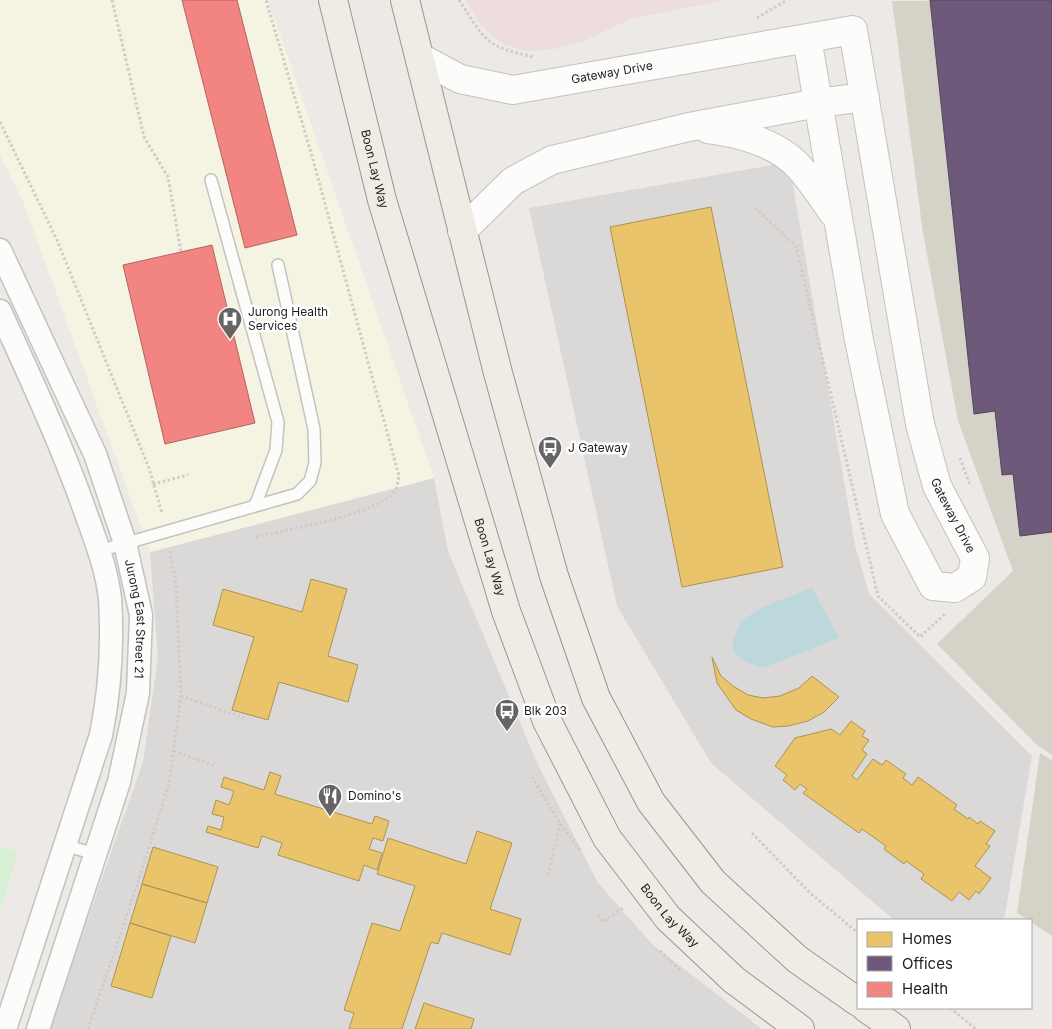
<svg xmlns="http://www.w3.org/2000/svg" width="1052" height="1029" font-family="Inter,sans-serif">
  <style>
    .residential { fill: #dbd9d8 }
    .commercial { fill: #eddddd }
    .education { fill: #f5f3e2 }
    .construction { fill: #d5d3c8 }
    .park { fill: #d6f0d4 }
    .water { fill: #bcd8dd }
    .homes { fill: #e9c46a; stroke: #ac9253 }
    .offices { fill: #6d597a; stroke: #55475e }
    .health { fill: #f28482; stroke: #b26564 }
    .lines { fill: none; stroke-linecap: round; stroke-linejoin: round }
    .service-casing { stroke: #c3c2c1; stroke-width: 14 }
    .minor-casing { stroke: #c3c2c1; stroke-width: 25 }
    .tertiary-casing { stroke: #c3c2c1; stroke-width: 30 }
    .primary-casing { stroke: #a09585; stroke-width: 30 }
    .path { stroke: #d5c8c7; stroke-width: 3; stroke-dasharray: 2.5 2.5; stroke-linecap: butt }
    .service { stroke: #fcfcfb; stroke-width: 11 }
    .minor { stroke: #fcfcfb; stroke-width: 22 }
    .tertiary { stroke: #fcfcfb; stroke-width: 28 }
    .primary { stroke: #efebe5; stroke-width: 28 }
    .labels { text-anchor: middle; stroke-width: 5; stroke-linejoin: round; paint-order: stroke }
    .street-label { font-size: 12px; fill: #1e1e1e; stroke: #fff }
    .poi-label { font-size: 12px; fill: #1e1e1e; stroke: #fff; text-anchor: start }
  </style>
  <rect width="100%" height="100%" fill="#ece9e6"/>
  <!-- residential -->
  <path class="residential" d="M789,162L855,545L869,594L1032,756L1004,920H894L711,763L617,606L529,208Z
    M434,478L448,551L538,765L598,883L653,945L762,1029H49L143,762L158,657L150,552Z"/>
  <!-- commercial -->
  <path class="commercial" d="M466,0H724L630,19L584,41L555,49L526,51L506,45L491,35L478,22Z"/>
  <!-- education -->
  <path class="education" d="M0,0H268L434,478L150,552L23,202L0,155Z"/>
  <!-- construction -->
  <path class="construction" d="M1052,0V755L1037,745L937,644L1013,571L958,421L923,233L892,1Z
    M1040,753L1052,760V936L1017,913Z"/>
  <!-- park -->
  <path class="park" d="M0,846L18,852L0,910Z"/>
  <!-- water -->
  <path class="water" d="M812,588L839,638L763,668L743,661L734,652L732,643L741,621L762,607Z"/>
  <!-- homes -->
  <path class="homes" d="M711,207L783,567L682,587L610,227Z
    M311,579L347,589L328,656L358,665L348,702L279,682L268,720L232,710L254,637L213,625L223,589L302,612Z
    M712,657L721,676L733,686L748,695L763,698L780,696L799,688L812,676L839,697L824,712L808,721L788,726L773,727L751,719L736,710L717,683Z
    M851,721L865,731L862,736L869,740L862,750L867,754L852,776L857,780L873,759L882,765L886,760L906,774L903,778L912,785L918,777L957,805L954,809L968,819L969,817L978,824L980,821L995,831L986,844L990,846L975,866L991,878L979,894L976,891L969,900L959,892L952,901L921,879L924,874L906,861L904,864L884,849L886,846L862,829L859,833L803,793L807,789L800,784L795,790L783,780L787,775L775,766L795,738L831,729L840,735Z
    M270,772L281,776L275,794L372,824L375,816L389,821L383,841L373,838L369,849L382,853L377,870L364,865L359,881L278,855L282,843L262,836L258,848L206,832L208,826L221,830L224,817L212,814L216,800L229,805L234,791L221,787L224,777L264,790Z
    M477,831L512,843L490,909L521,919L510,955L442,933L438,944L431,942L402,1029H349L354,1013L344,1010L372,923L400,931L415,886L377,874L388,838L466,864Z
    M153,847L218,867L207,903L142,884Z
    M142,884L207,903L195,943L130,923Z
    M130,923L171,936L152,998L111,986Z
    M424,1003L474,1019L471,1029H415Z"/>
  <!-- offices -->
  <path class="offices" d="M930,0H1052V532L1020,536L1013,474L1002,475L995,411L974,414Z"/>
  <!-- health -->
  <path class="health" d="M182,0H237L297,235L245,248Z
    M212,245L255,423L165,444L123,265Z"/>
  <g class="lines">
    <defs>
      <path id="service" d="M211,180L278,422L276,450L255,506
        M99,551L297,494L310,481L315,463L314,429L278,265
        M64,845L95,854"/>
      <g id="minor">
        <path id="s1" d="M0,250L95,454L125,543L141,615L138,693L119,782L38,1029"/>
        <path d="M0,311C30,377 61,443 85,511C95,539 107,569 110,599C113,645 110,690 101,735L5,1029"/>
      </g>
      <g id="tertiary">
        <path id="s2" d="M421,58L460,79L513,90L853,30L920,424L937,486L975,558L972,577L955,588L933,586L895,514L859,340L807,38"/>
        <path d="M708,129C739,133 777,143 799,167C812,181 823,199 834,214"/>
        <path d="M462,231L513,181L552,160L689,127L818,103L865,97"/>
      </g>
      <g id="primary">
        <path id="s3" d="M333,0L382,200L506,611L547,721L607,838L668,918L734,980L800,1029"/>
        <path d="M405,0L498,373L554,576L596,698L651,802L713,882L797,959L858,1002"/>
        <path d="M866,1008L896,1029"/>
      </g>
    </defs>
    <!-- service casing -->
    <use href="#service" class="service-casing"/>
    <!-- minor casing -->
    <use href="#minor" class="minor-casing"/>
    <!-- tertiary casing -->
    <use href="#tertiary" class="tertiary-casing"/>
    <!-- primary casing -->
    <use href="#primary" class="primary-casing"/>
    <!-- path -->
    <path class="path" d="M112,0L144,137L168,177L181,252
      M459,0C486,41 484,46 534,57
      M757,18L787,0
      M0,122L57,240L149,468L162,513
      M755,208L796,246L878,596L920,637L945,614
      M960,458L970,485
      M153,484L188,475
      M256,537C289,529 369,516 393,494C397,489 398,482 399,476L312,156L266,0
      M181,696L244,718
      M174,751L215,766
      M532,777L560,823L580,850
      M752,833L809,892L858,933
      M548,875L560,823
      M598,915L603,922L623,908
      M660,951L681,971
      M950,1008L976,1029
      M88,1029L137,885L169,783L181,696L176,584L170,551"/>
    <!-- service -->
    <use href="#service" class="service"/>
    <!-- minor -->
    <use href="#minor" class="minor"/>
    <!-- tertiary -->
    <use href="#tertiary" class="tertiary"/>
    <!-- primary -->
    <use href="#primary" class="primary"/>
  </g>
  <!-- icons -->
  <defs>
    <symbol id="hospital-pin" viewBox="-11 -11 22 30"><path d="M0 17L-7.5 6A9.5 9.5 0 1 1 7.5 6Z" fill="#666564" stroke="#fff"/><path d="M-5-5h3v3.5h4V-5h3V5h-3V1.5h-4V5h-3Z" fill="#fff"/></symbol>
    <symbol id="bus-pin" viewBox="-11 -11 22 30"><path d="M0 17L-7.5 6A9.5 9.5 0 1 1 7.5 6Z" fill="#666564" stroke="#fff"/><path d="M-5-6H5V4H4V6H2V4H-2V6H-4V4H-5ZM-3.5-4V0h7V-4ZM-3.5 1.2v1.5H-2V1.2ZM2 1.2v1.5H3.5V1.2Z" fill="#fff"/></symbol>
    <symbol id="restaurant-pin" viewBox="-11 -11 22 30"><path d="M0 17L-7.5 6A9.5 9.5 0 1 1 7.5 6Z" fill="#666564" stroke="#fff"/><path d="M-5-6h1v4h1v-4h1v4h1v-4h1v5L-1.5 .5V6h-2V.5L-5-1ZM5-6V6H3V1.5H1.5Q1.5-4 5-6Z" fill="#fff"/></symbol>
  </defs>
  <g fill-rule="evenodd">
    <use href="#hospital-pin" x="216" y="305" width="28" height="38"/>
    <use href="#bus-pin" x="536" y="434" width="28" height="38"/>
    <use href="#bus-pin" x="493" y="697" width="28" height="38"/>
    <use href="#restaurant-pin" x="316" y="782" width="28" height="38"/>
  </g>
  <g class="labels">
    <!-- street labels -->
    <g class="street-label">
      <text dy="4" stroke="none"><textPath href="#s2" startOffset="199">Gateway Drive</textPath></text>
      <text dy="4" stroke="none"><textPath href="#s3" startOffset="174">Boon Lay Way</textPath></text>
      <text dy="4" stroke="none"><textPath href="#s2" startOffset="941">Gateway Drive</textPath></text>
      <text dy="4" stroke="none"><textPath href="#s3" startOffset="579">Boon Lay Way</textPath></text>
      <text dy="4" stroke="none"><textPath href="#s1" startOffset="396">Jurong East Street 21</textPath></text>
      <text dy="4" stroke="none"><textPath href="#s3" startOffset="984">Boon Lay Way</textPath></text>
    </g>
    <!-- poi labels -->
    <g class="poi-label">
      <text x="248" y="316">Jurong Health<tspan x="248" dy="14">Services</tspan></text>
      <text x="568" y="452">J Gateway</text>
      <text x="524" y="715">Blk 203</text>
      <text x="348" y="800">Domino's</text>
    </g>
  </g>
  <!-- legend -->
  <rect x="857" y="919" width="175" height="90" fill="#ffffff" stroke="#a5a5a5"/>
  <rect x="867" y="932" width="25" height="15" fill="#e9c46a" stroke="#a5a5a5"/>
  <text x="902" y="944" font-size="15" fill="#1e1e1e">Homes</text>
  <rect x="867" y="956" width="25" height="15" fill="#6d597a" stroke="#a5a5a5"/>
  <text x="902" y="969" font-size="15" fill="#1e1e1e">Offices</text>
  <rect x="867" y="982" width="25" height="15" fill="#f28482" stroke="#a5a5a5"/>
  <text x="902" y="994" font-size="15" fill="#1e1e1e">Health</text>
</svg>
